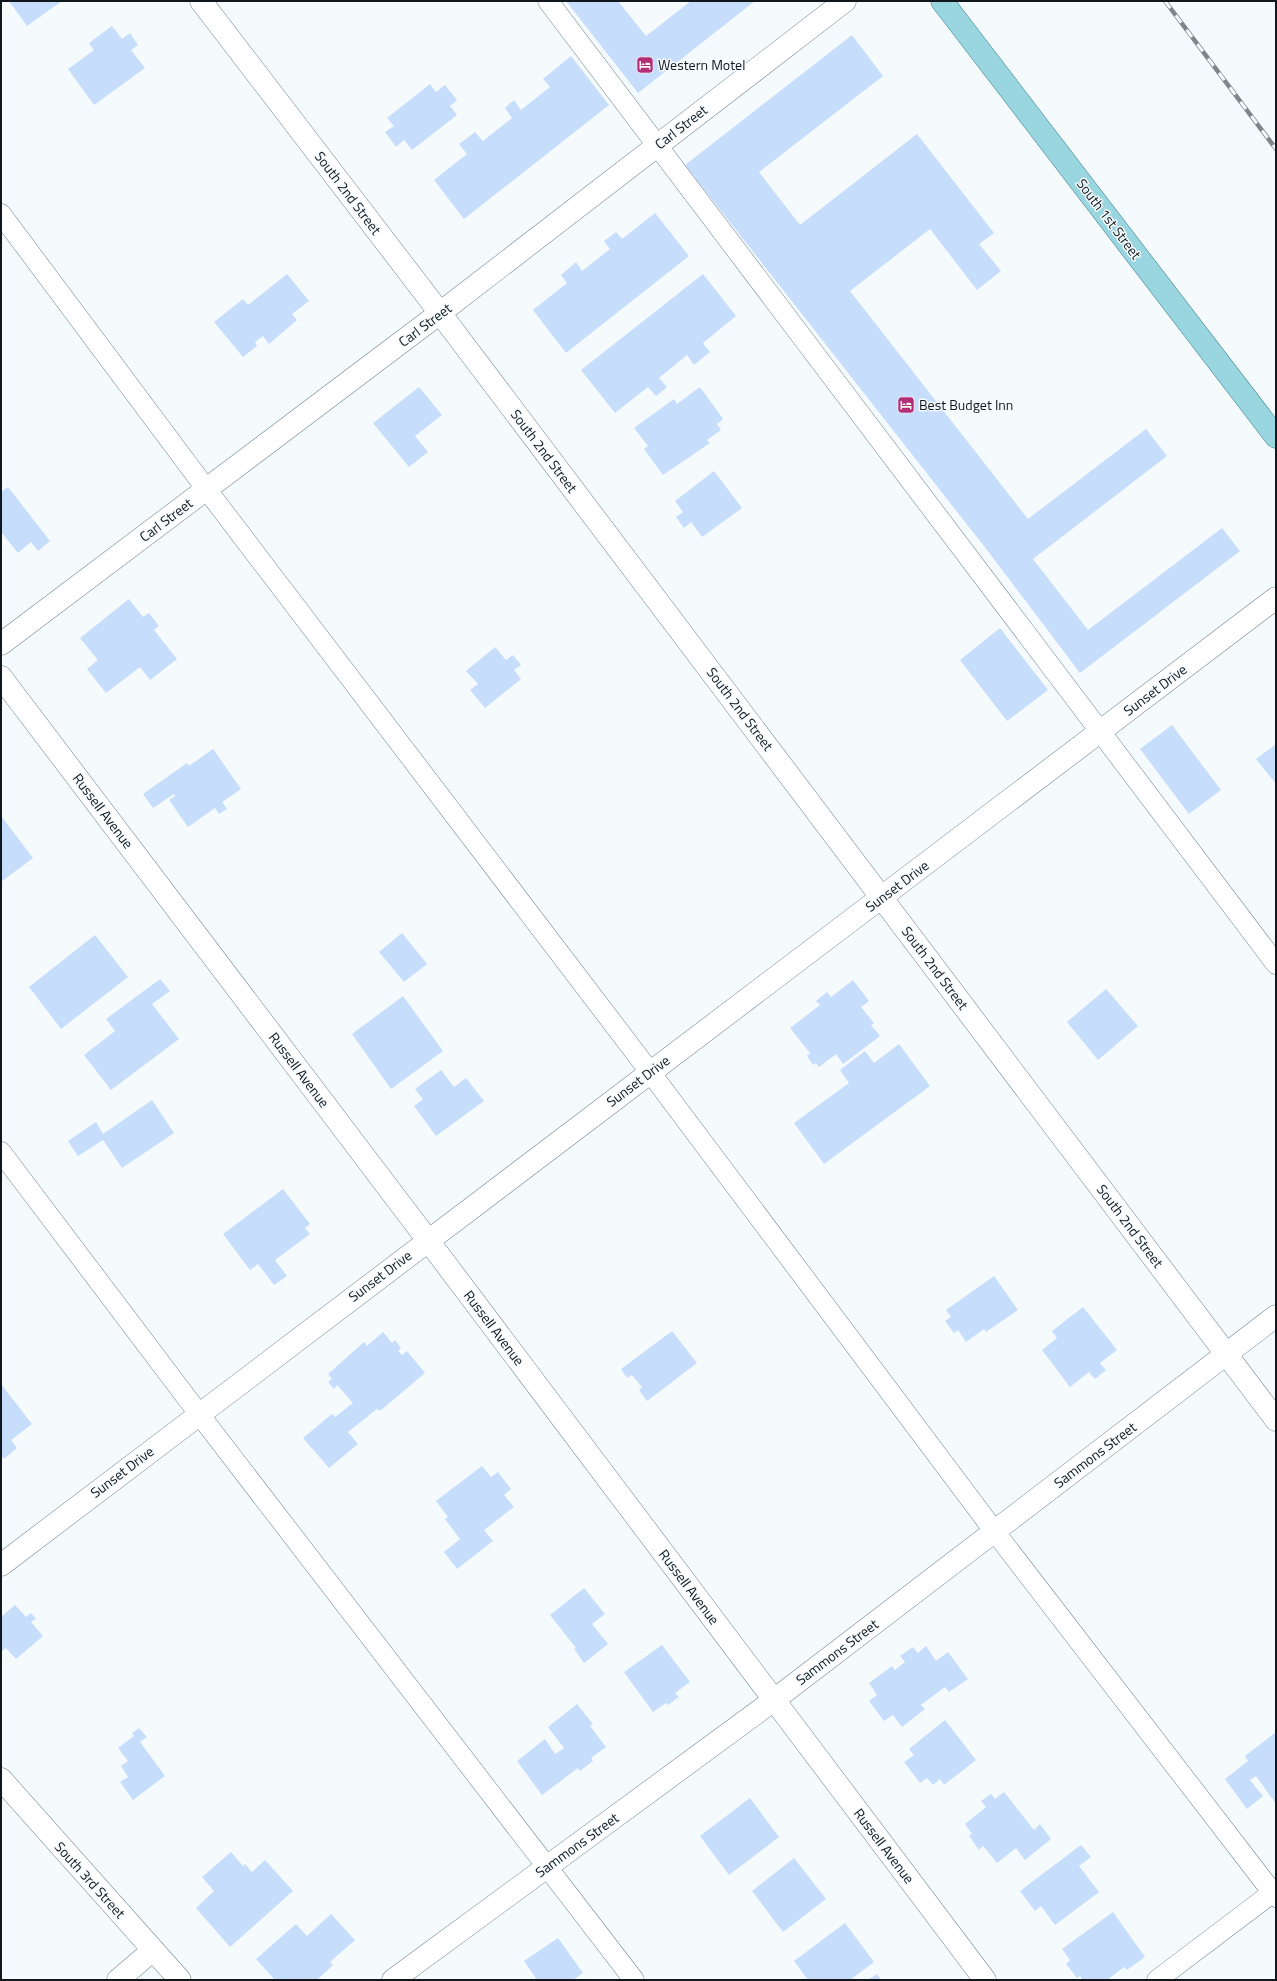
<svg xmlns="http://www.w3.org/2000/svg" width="1277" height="1981" font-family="'Titillium Web',sans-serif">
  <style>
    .building { fill: #c7ddfc }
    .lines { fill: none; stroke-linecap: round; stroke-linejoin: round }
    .lane-casing { stroke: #708591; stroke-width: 21 }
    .street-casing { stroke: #708591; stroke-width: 23 }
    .primary-casing { stroke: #3e818d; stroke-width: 23 }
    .lane { stroke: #fff; stroke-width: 20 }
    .street { stroke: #fff; stroke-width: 22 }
    .primary { stroke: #9ad6df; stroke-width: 22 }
    .rail-casing { stroke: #7f868a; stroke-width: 4.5 }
    .rail { stroke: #f5fafd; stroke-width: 3; stroke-dasharray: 9; stroke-linecap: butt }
    .labels { text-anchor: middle; stroke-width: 3; stroke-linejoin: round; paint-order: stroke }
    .poi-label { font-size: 14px; fill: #10181d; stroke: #f5fafd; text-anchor: start }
    .street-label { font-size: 14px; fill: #10181d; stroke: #f5fafd }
  </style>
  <rect width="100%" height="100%" fill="#f5fafd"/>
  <!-- building -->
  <path class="building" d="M9,1H62L27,26Z
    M566,1H618L646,36L691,1H755L638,93Z
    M112,26L122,39L130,33L138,45L131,50L145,68L94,105L68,69L94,50L89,43Z
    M852,35L883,76L759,172L800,225L917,134L994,233L979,244L1001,271L977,290L930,229L850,291L1028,519L1146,429L1167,456L1033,559L1088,630L1222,528L1240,551L1080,673L987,550L685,165Z
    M571,56L609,105L464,219L434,180L467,154L459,144L475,132L483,141L512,118L505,108L514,100L521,110L550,87L543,79Z
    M430,84L436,92L445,85L457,100L450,106L457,115L412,150L404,140L396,147L385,132L394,126L387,118Z
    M655,213L689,256L566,353L533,310L567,283L561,275L576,262L582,271L610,249L604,241L616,232L622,239Z
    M287,274L309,301L292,314L297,320L269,344L263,336L255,342L257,346L243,357L214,322L243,299L248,305Z
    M703,274L736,316L703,343L710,352L694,365L687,355L659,378L667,387L656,396L648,387L615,413L581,370Z
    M419,387L442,415L415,436L428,452L409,467L373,423Z
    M700,387L723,419L717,424L721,430L707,440L710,443L663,475L644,449L648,446L634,428L674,399L677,404Z
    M714,471L742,508L702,537L691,522L684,528L676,517L683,512L675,501Z
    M8,487L50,541L38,551L31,542L18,553L1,532V492Z
    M129,599L143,617L149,613L159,626L154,630L177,659L150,680L140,667L106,693L87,669L98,660L80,638Z
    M1000,628L1048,690L1007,721L960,660Z
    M495,647L506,660L513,655L521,665L514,670L521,679L485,708L470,690L478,684L466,671Z
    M1172,725L1221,790L1189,814L1140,749Z
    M1276,744V784L1256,759Z
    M213,749L241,789L222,802L227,809L219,814L215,808L188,827L169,800L175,796L174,794L153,808L143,794L187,763L189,766Z
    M1,816L33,858L1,882Z
    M402,933L427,964L404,982L379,952Z
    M95,935L128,977L61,1029L29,987Z
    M160,979L170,991L152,1004L179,1039L111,1090L84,1055L115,1031L106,1019Z
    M853,980L869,1001L861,1007L874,1023L871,1025L880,1036L843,1064L836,1054L819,1067L816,1063L813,1065L807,1056L810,1053L790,1028L820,1005L816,1001L827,992L831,997Z
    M1106,989L1138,1026L1098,1060L1067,1022Z
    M403,996L443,1051L391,1089L352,1034Z
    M899,1044L930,1086L824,1164L794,1123L849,1083L840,1070L865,1051L874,1063Z
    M441,1070L454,1087L466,1078L484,1101L436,1136L414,1106L423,1099L415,1089Z
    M152,1100L174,1133L122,1168L103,1140L78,1156L68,1141L96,1122L103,1134Z
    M283,1189L310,1224L305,1228L310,1234L275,1260L287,1276L274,1285L258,1264L250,1270L223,1234Z
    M994,1276L1018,1310L986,1332L984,1329L966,1342L958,1330L954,1333L945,1321L951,1317L946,1310Z
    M1083,1307L1117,1350L1100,1363L1106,1370L1095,1379L1089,1372L1070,1387L1042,1350L1057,1338L1052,1331Z
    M672,1331L697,1363L647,1401L639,1390L642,1387L632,1375L627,1378L621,1369Z
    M383,1332L392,1343L395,1340L401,1348L398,1351L402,1355L407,1351L425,1373L380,1411L377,1409L348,1432L358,1444L329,1468L303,1438L332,1414L335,1417L353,1403L337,1385L334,1389L328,1382L332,1379L328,1374L364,1342L367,1346Z
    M1,1384L32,1424L11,1440L17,1448L4,1459L1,1455Z
    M482,1466L491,1477L498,1472L511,1489L504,1495L514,1507L484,1530L493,1541L457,1569L444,1552L460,1539L445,1519L448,1517L436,1501Z
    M584,1588L605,1614L592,1624L608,1644L584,1663L574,1649L576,1648L550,1615Z
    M15,1605L26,1617L31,1613L36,1619L31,1622L43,1636L16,1659L6,1648L1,1652V1617Z
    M662,1645L690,1682L675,1693L679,1697L668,1705L666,1703L653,1712L624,1672Z
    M926,1646L936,1661L948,1652L968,1679L949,1692L945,1687L921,1705L925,1709L902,1727L893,1715L884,1721L869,1701L877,1695L869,1683L892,1666L895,1670L905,1662L900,1656L913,1647L918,1653Z
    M577,1704L593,1724L590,1726L606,1747L591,1758L593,1761L580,1771L578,1768L542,1795L517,1761L545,1739L555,1754L564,1748L548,1727Z
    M945,1720L976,1760L944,1785L940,1779L933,1785L927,1778L920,1783L904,1762L914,1755L909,1749Z
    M139,1728L147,1737L140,1742L165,1776L133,1800L120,1782L128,1777L121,1766L128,1761L118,1748L134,1736L132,1733Z
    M1276,1732V1804L1256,1776L1250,1780L1263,1796L1247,1809L1225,1779L1248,1761L1245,1756Z
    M1004,1792L1034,1830L1040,1824L1051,1839L1025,1860L1016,1848L997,1863L983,1846L979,1850L969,1836L972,1834L965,1824L986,1807L981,1801L991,1794L995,1799Z
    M750,1798L779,1837L729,1875L700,1836Z
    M1081,1845L1091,1857L1079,1866L1099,1892L1055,1925L1041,1906L1035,1911L1020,1891Z
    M231,1852L243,1866L245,1864L252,1872L265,1860L293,1891L230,1947L196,1908L214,1891L202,1877Z
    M794,1858L826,1899L783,1932L752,1891Z
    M1113,1912L1145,1957L1127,1970L1124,1967L1107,1980H1083L1080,1976L1077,1978L1066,1964L1070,1960L1062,1949Z
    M331,1914L355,1940L330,1962L333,1965L317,1980H275L256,1959L296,1924L307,1936Z
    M845,1923L874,1962L850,1980H808L794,1961Z
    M558,1938L583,1973L573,1980H537L524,1961Z
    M877,1974L881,1980H868Z"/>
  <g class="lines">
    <defs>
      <path id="lane" d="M548,1L1276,964
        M1,214L207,490L650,1072L995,1532L1276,1897
        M1,1152L199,1414L634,1980
        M1157,1980L1276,1890"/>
      <path id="street" d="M201,1L440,313L1276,1420
        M1,644L440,313L845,1
        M1,677L427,1239L985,1980
        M1,1565L1276,598
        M1,1779L180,1980
        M118,1980L153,1950
        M393,1980L774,1700L1276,1316"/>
      <path id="primary" d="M942,1L1276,437"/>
    </defs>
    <!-- lane casing -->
    <use href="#lane" class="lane-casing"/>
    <!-- street casing -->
    <use href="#street" class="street-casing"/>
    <!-- primary casing -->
    <use href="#primary" class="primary-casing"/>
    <!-- lane -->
    <use href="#lane" class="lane"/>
    <!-- street -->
    <use href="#street" class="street"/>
    <!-- primary -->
    <use href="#primary" class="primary"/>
    <defs>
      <path id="rail" d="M1165,1L1276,149"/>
    </defs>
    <!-- rail casing -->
    <use href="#rail" class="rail-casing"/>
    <!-- rail -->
    <use href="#rail" class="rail"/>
  </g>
  <!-- icons -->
  <defs>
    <symbol id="hotel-square" viewBox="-11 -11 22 22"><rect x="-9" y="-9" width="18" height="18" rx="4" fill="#b22e76" stroke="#f5fafd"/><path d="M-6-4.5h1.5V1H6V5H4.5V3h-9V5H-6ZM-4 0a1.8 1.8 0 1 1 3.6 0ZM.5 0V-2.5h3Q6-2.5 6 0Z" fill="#fff"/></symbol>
  </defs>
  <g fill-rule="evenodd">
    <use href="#hotel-square" x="635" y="55" width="20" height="20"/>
    <use href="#hotel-square" x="896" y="395" width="20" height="20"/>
  </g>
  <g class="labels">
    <!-- poi labels -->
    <g class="poi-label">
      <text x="658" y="70">Western Motel</text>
      <text x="919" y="410">Best Budget Inn</text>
    </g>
    <!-- street labels -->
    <g class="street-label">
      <text transform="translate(681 127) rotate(-38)" y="5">Carl Street</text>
      <text transform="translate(348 193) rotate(53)" y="5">South 2nd Street</text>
      <text transform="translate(1109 219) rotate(53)" y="5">South 1st Street</text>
      <text transform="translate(425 325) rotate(-37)" y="5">Carl Street</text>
      <text transform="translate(544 451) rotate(53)" y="5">South 2nd Street</text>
      <text transform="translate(166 520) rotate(-37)" y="5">Carl Street</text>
      <text transform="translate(1155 690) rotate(-37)" y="5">Sunset Drive</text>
      <text transform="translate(740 709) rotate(53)" y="5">South 2nd Street</text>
      <text transform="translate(103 811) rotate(53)" y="5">Russell Avenue</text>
      <text transform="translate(897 886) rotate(-37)" y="5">Sunset Drive</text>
      <text transform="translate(935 968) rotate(53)" y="5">South 2nd Street</text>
      <text transform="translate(299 1070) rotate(53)" y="5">Russell Avenue</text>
      <text transform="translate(638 1081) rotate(-37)" y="5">Sunset Drive</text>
      <text transform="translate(1130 1226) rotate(53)" y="5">South 2nd Street</text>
      <text transform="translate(380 1276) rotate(-37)" y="5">Sunset Drive</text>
      <text transform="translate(494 1328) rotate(53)" y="5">Russell Avenue</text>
      <text transform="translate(1095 1455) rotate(-37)" y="5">Sammons Street</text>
      <text transform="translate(122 1472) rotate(-37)" y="5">Sunset Drive</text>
      <text transform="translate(689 1587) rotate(53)" y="5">Russell Avenue</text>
      <text transform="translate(837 1652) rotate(-37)" y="5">Sammons Street</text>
      <text transform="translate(577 1845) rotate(-36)" y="5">Sammons Street</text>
      <text transform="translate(884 1846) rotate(53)" y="5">Russell Avenue</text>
      <text transform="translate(90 1880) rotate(48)" y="5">South 3rd Street</text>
    </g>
  </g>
  <!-- border -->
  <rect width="1277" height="1981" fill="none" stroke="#10181d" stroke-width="4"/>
</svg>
